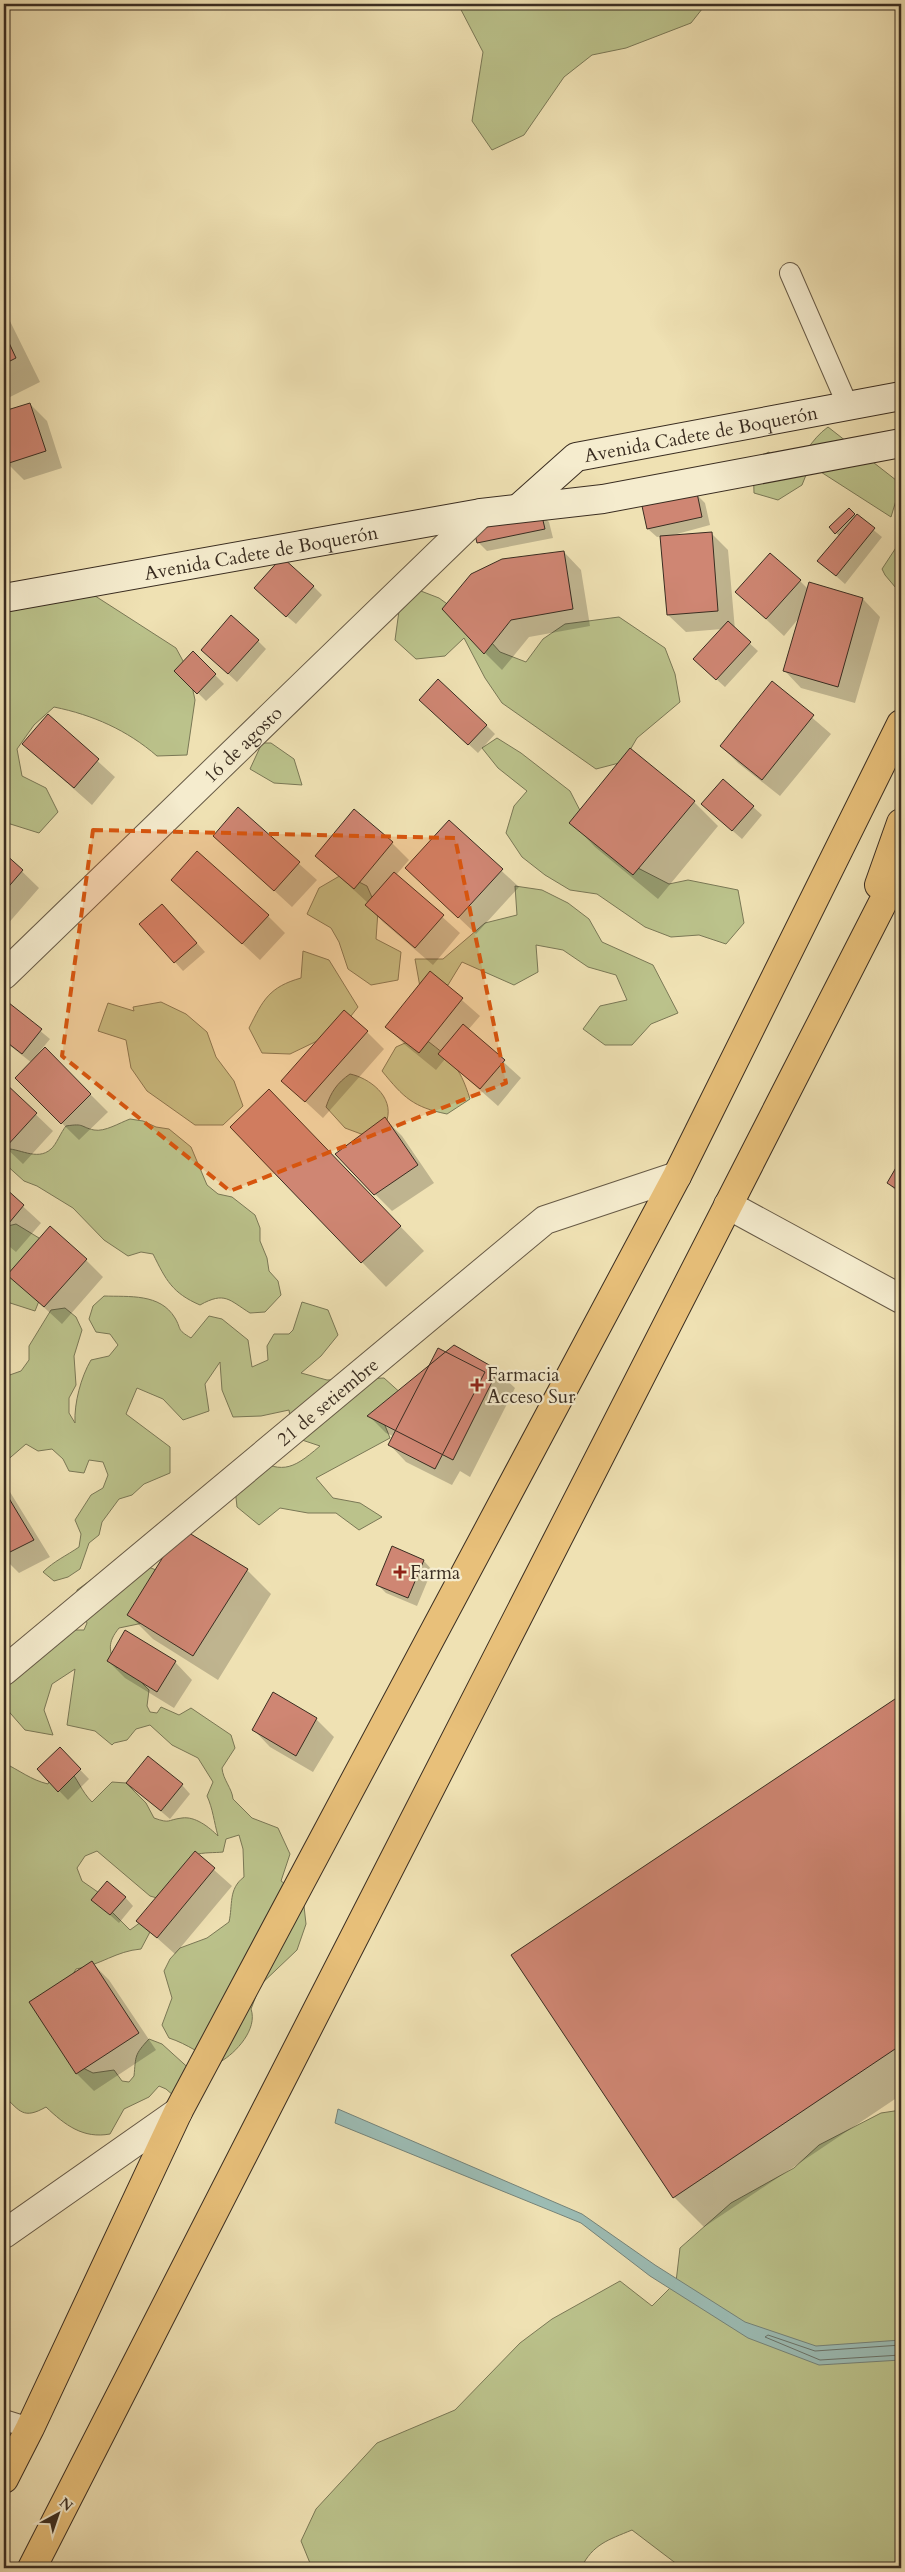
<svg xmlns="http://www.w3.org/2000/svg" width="905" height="2572" font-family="Cardo,serif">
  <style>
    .green { fill: #bbc28b; stroke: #7a7856 }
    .water { fill: #9cbcb4; stroke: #758379 }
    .shadow { fill: #0003 }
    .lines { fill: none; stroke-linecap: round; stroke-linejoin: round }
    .shore { stroke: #6b746a; stroke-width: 1 }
    .building { fill: #cf8673; stroke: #3a2d21 }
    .lane-casing { stroke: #675a46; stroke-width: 22 }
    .street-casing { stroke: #675a46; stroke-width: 30 }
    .secondary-casing { stroke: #3a2d21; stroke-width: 30 }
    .highway-casing { stroke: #3a2d21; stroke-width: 30 }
    .lane { stroke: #f5ecce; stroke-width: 20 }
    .street { stroke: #f5ecce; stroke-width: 28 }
    .secondary { stroke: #f5ecce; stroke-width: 28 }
    .highway { stroke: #e8c07a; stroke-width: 28 }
    .marked { fill: #d7550e; fill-opacity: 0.2; stroke: #d7550e; stroke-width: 4; stroke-dasharray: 10 6; stroke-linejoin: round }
    .poi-dot { fill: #8f2418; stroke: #f5ecce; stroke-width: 2 }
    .labels { text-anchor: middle; stroke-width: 4.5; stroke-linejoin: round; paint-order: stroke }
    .street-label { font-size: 19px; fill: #3a2d21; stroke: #f5ecce }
    .poi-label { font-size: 19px; fill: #3a2d21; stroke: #f5ecce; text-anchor: start }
  </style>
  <rect width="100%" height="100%" fill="#efe1b3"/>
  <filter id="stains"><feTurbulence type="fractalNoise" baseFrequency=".004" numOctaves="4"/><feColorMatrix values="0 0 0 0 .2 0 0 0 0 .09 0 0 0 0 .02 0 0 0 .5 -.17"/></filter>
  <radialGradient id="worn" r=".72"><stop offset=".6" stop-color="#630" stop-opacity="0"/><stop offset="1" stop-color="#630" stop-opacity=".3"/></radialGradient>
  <!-- green -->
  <path class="green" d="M458,4H706L691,23L626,48L592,55L564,77L524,135L492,150L472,121L483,52Z
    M828,427L901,484L891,517L810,465L802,485L778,500L754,493L753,460L769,452L789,474C803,458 811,439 828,427Z
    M901,540V594L885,575L882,569Z
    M61,574L176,648L189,672L195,700L187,755L157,756C127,730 93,715 54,707L34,725L17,749L22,776L46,788L58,812L39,833L4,822V600L34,580Z
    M413,588L439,598L461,614L482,632L500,652L526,662L543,639L565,624L619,617L665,648L675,674L680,702L637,738L623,762L596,769L502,703L485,678L464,638L445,656L416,659L395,640L399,611Z
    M497,738L521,753L570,791L588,826L634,866L669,884L688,880L738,890L744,923L726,944L699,935L671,937L645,927L597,894L570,890L545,875L522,857L506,833L514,806L527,791L498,768L482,748Z
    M262,743H271L294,759L302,785L274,783L250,769Z
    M343,874L367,886L378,911L376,939L401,952L398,980L371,985L348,969L339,942L331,928L307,914L319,888Z
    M515,886L542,890L568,903L589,919L602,942L653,965L678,1013L651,1024L632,1045H605L583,1029L600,1006L627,1000L616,975L588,967L563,950L536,945L538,972L514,985L462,962L448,985L420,987L415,959H443L485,923L517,915Z
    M303,951L329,960L358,1007L340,1030L290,1054L262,1053L249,1028C263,1000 269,987 301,978Z
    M161,1002L186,1014L207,1032L216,1057L234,1081L243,1106L223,1125H195L147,1091L131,1068L126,1040L98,1031L108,1003L134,1011L133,1007Z
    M421,1036C450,1058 459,1064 470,1099L447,1114C413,1107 404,1098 382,1071L396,1047Z
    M350,1074C369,1078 394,1096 387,1120C385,1126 377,1133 372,1138L345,1128L326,1107C331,1092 337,1083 350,1074Z
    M130,1119L143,1121L156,1127L169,1129L191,1147L207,1185L218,1194L232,1197L255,1215L260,1228V1241L267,1258L269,1271L278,1281L281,1295L265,1312L250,1313C229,1300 225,1291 200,1305C172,1293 166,1280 153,1254L141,1252L128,1256L104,1240L73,1208L37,1186L24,1181L4,1163V1149C18,1147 37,1162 51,1149C56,1145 61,1132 66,1126C85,1123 80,1127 94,1130C105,1132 119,1123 130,1119Z
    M16,1224L39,1238L55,1261L35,1311L4,1301V1227Z
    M104,1296C129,1297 160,1293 175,1318C182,1330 176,1329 191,1338L209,1316L222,1319L248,1340L252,1367L268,1360L267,1346L274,1334H289L293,1330L302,1302L328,1310L338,1335L321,1356L301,1373L327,1380L384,1378L404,1396L380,1413L390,1438L316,1478L333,1498L360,1503L382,1517L359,1530L336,1513H308L280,1508L259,1525L237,1507L234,1479L247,1456C282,1473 290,1472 320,1446L293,1437L289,1410L261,1416L233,1417L222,1390L220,1362L205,1384L209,1411L183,1420L163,1399L137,1388L126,1414L170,1447V1473L144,1484L132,1495L119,1499L102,1522L99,1535L89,1543L80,1569L68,1577L54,1581L43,1572C54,1561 66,1556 79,1547L81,1534L75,1520L91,1495L103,1488L108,1475L103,1462L89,1460L84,1473L69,1471L63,1459L52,1449L38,1451L26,1444L4,1463V1377L21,1371L29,1360V1346L51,1310L65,1308L76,1317L82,1330L74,1356L76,1385L69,1398V1413L75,1423C74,1403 81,1377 91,1360L109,1356L118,1345L110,1334L96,1332L89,1319L93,1306Z
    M146,1566L156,1570L143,1623L119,1628C107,1643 109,1650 116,1667L129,1670L149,1690L147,1706L150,1712L157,1713L161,1707L179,1715L191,1708L231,1735L235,1748L222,1768C223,1780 232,1788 233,1799L252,1818L278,1828L290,1854L281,1881L303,1897L306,1924L297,1950L257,1988L256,1996L251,2009C258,2029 236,2053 220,2062C202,2056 188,2044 169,2038L162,2025L172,1998L164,1971L170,1959L180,1948L207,1938L229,1922C233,1905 228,1889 244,1877L243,1849L239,1835L226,1839L223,1852C215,1853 203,1852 195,1855C185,1859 171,1889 164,1900L150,1896L97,1851L85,1856L77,1868L82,1881L105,1897L110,1910L130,1930L141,1922L150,1932L141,1949C116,1951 101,1965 76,1969L69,1981L75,2064L93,2073L114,2070L122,2081L129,2082L134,2076C136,2056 134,2055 149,2039L162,2044L194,2073L182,2103L166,2089L159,2086L149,2097L124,2109L110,2134C83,2139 65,2125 46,2107C23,2120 20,2111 4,2096V1763C19,1770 31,1780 48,1784L54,1771L68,1768C78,1779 81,1791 92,1802L112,1782L126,1783L146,1803L154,1818C171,1824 166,1820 182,1818C195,1816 209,1827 218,1836C214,1822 213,1809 207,1796L213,1782L198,1758L172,1745L150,1725L136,1729L127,1740L114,1743L112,1745L95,1731L67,1725L75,1669L52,1684L44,1710L53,1735L25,1730L4,1706V1654L23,1643L42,1622L69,1630H84L87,1623L77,1597V1590L95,1577Z
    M901,2110V2568H682L632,2530C608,2540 593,2544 581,2568H312L301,2541L316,2509L377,2443L455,2410L520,2343L552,2319L620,2281L652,2306L676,2282L680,2248L731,2203L794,2168L819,2145L881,2113Z"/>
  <!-- water -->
  <path class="water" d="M338,2109L582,2214L655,2265L745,2322L816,2346L901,2340V2360L819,2365L748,2338L650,2276L581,2223L335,2123Z"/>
  <!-- shadow -->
  <path class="shadow" d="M4,309L40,382L4,400Z
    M30,404L47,421L62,468L24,480L7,463L4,453V412Z
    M4,472L8,480L4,482Z
    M696,494L705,503L710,525L666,537L711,533L728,550L735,630L758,651L725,687L703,667L722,629L686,632L668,615L662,536L657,537L648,529L643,507Z
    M849,510L882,537L845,584L819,561L839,536L830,527Z
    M540,514L549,522L553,538L487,551L478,542Z
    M564,552L581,570L590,626L529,637L502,670L485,653Z
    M800,581L808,589L863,599L880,617L855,703L801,688L784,670L799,618L784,636L737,592Z
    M313,586L322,595L296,624L264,597Z
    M258,641L266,649L237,682L211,658Z
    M193,653L224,684L206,701L176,671Z
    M772,683L831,734L780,796L738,763L721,746Z
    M429,708L486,725L495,734L478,753Z
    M48,716L115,777L92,805L23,744Z
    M723,780L762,815L742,839L711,812Z
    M694,802L718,826L658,899L595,847L571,822Z
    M238,809L317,880L292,907L215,836Z
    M449,822L519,887L476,934L424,885Z
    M392,843L409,860L396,875L460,933L433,965L383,922L366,905L368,903L317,856Z
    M4,854L39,888L6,926L4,925Z
    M173,880L268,916L285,933L260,960Z
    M171,914L205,952L183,971L141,924Z
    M431,973L480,1016L468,1030L521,1078L498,1106L445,1059L436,1070L404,1044L387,1027Z
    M4,1001L50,1039L36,1056L45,1049L108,1112L79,1140L16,1078L32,1063L4,1041Z
    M367,1032L384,1049L323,1118L283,1081Z
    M4,1080V1084L53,1131L23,1164L4,1146Z
    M293,1115L424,1251L386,1287L232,1127Z
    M385,1119L402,1136L434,1183L392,1211L375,1194Z
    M901,1162V1196L888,1183Z
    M4,1189L41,1223L16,1252L4,1242Z
    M86,1260L103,1277L62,1324L9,1275Z
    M497,1371L515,1388L470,1477L460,1471L452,1485L406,1462L389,1444L393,1436L386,1433L369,1416Z
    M4,1485L10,1492L50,1557L19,1573L4,1558Z
    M393,1547L424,1561L432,1570L417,1606L386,1593L377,1584Z
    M247,1570L271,1594L218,1680L153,1639L129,1615Z
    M108,1661L175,1662L192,1680L174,1708L125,1678Z
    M274,1694L316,1719L334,1737L313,1772L270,1747L253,1729Z
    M901,1696V2095L704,2227L674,2197L512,1956Z
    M60,1749L89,1779L68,1800L38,1769Z
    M182,1785L190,1794L170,1819L137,1791Z
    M195,1853L232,1886L175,1954L138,1921Z
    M125,1897L133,1906L119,1923L102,1908Z
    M91,1962L109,1980L156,2050L94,2091L77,2074L30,2003Z
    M4,2207L14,2217L4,2229Z"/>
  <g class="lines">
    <!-- shore -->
    <path class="shore" d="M901,2345L815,2351L768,2335L765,2337L820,2360L901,2355"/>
  </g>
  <!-- building -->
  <path class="building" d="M4,332L16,358L4,364Z
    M30,403L46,451L6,464L4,457V411Z
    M697,493L702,517L647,529L642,506Z
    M849,508L855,514L835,534L829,527Z
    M541,512L545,529L477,543L473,526Z
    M857,514L875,528L836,576L817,561Z
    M712,532L718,611L667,615L660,536Z
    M564,551L573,609L511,620L484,654L442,609L471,574L502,559Z
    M770,553L801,580L766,619L735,592Z
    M282,557L314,586L286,617L254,588Z
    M809,582L863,598L838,687L783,671Z
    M231,615L259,640L228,674L201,650Z
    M728,621L751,642L716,680L693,659Z
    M193,651L216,674L197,694L174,671Z
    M438,679L487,725L468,745L419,700Z
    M772,681L814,715L762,780L720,746Z
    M48,714L99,759L74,788L22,744Z
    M630,748L695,801L633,875L569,823Z
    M723,779L754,806L732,831L701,804Z
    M238,807L300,862L274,891L213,836Z
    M354,809L393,842L354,889L315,856Z
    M449,820L503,869L458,918L405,868Z
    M197,851L269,915L242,944L171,880Z
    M4,853L23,870L4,892Z
    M394,872L444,915L415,948L365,905Z
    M162,904L197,943L174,963L139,924Z
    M430,971L463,998L419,1053L385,1027Z
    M4,999L42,1029L22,1054L4,1040Z
    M344,1010L368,1031L305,1102L281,1081Z
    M463,1024L505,1060L480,1089L438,1054Z
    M45,1047L91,1094L61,1124L15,1078Z
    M4,1082L37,1113L5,1148L4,1147Z
    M269,1089L401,1226L361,1263L230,1127Z
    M385,1117L418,1165L374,1195L335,1154Z
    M901,1159V1192L887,1183Z
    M4,1187L24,1205L4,1229Z
    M50,1226L87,1259L44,1307L7,1275Z
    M454,1345L498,1370L453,1460L367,1416Z
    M438,1348L485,1372L435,1469L388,1445Z
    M4,1490L34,1540L4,1555Z
    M181,1528L248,1569L193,1656L127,1615Z
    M392,1546L424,1560L408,1598L376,1585Z
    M125,1630L176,1661L157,1692L107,1661Z
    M273,1692L317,1718L296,1756L252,1730Z
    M901,1695V2045L673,2198L511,1955Z
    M60,1747L81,1769L58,1792L37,1769Z
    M148,1756L183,1784L161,1811L126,1783Z
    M195,1851L215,1868L157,1938L136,1921Z
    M107,1881L126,1897L110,1915L91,1900Z
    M92,1961L139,2033L76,2074L29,2002Z"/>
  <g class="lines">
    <defs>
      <path id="lane" d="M790,273L848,406
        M4,2420L30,2428"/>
      <g id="street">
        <path id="s1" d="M4,975L481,513"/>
        <path d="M728,1205L901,1299"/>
        <path id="s2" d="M4,1671L545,1220L677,1176"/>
        <path d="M4,2234L178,2112"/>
      </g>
      <g id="secondary">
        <path id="s3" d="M520,507L576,457L901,396"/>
        <path id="s4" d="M4,598L481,513L603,499L901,443"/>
      </g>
      <path id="highway" d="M879,885L901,823
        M4,2479L30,2428L178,2112L677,1176L901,724
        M32,2568L901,867"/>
    </defs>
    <!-- lane casing -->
    <use href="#lane" class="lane-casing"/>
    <!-- street casing -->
    <use href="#street" class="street-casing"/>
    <!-- secondary casing -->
    <use href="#secondary" class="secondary-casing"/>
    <!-- highway casing -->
    <use href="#highway" class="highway-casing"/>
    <!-- lane -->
    <use href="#lane" class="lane"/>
    <!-- street -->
    <use href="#street" class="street"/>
    <!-- secondary -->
    <use href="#secondary" class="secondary"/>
    <!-- highway -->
    <use href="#highway" class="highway"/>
  </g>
  <!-- marked area -->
  <path class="marked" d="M93,830L455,838L506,1083L230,1191L62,1056Z"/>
  <!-- markers -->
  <g class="poi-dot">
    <path d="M474.5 1377.5h5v5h5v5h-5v5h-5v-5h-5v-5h5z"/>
    <path d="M397.5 1564.5h5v5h5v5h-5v5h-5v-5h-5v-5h5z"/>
  </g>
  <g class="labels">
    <!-- street labels -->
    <g class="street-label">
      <text dy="7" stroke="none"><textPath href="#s3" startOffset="202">Avenida Cadete de Boquerón</textPath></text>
      <text dy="7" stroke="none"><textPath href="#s4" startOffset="261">Avenida Cadete de Boquerón</textPath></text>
      <text dy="7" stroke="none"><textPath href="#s1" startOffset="332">16 de agosto</textPath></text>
      <text dy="7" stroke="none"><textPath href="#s2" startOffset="421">21 de setiembre</textPath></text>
    </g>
    <!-- poi labels -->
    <g class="poi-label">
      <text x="487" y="1381">Farmacia<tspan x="487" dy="22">Acceso Sur</tspan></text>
      <text x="410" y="1579">Farma</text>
    </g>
  </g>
  <!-- margin -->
  <rect width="905" height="2572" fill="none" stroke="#efe1b3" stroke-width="20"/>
  <rect x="5" y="5" width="895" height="2562" fill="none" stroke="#3a2d21" stroke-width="2.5"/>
  <rect x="10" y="10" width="885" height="2552" fill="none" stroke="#3a2d21"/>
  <!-- north arrow -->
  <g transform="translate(58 2514) rotate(40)" stroke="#f5ecce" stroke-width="4" paint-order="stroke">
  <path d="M0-4L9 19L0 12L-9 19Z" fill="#3a2d21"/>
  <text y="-8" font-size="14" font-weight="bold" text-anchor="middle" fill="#3a2d21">N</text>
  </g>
  <rect width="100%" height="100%" filter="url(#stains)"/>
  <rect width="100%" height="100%" fill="url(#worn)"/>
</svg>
